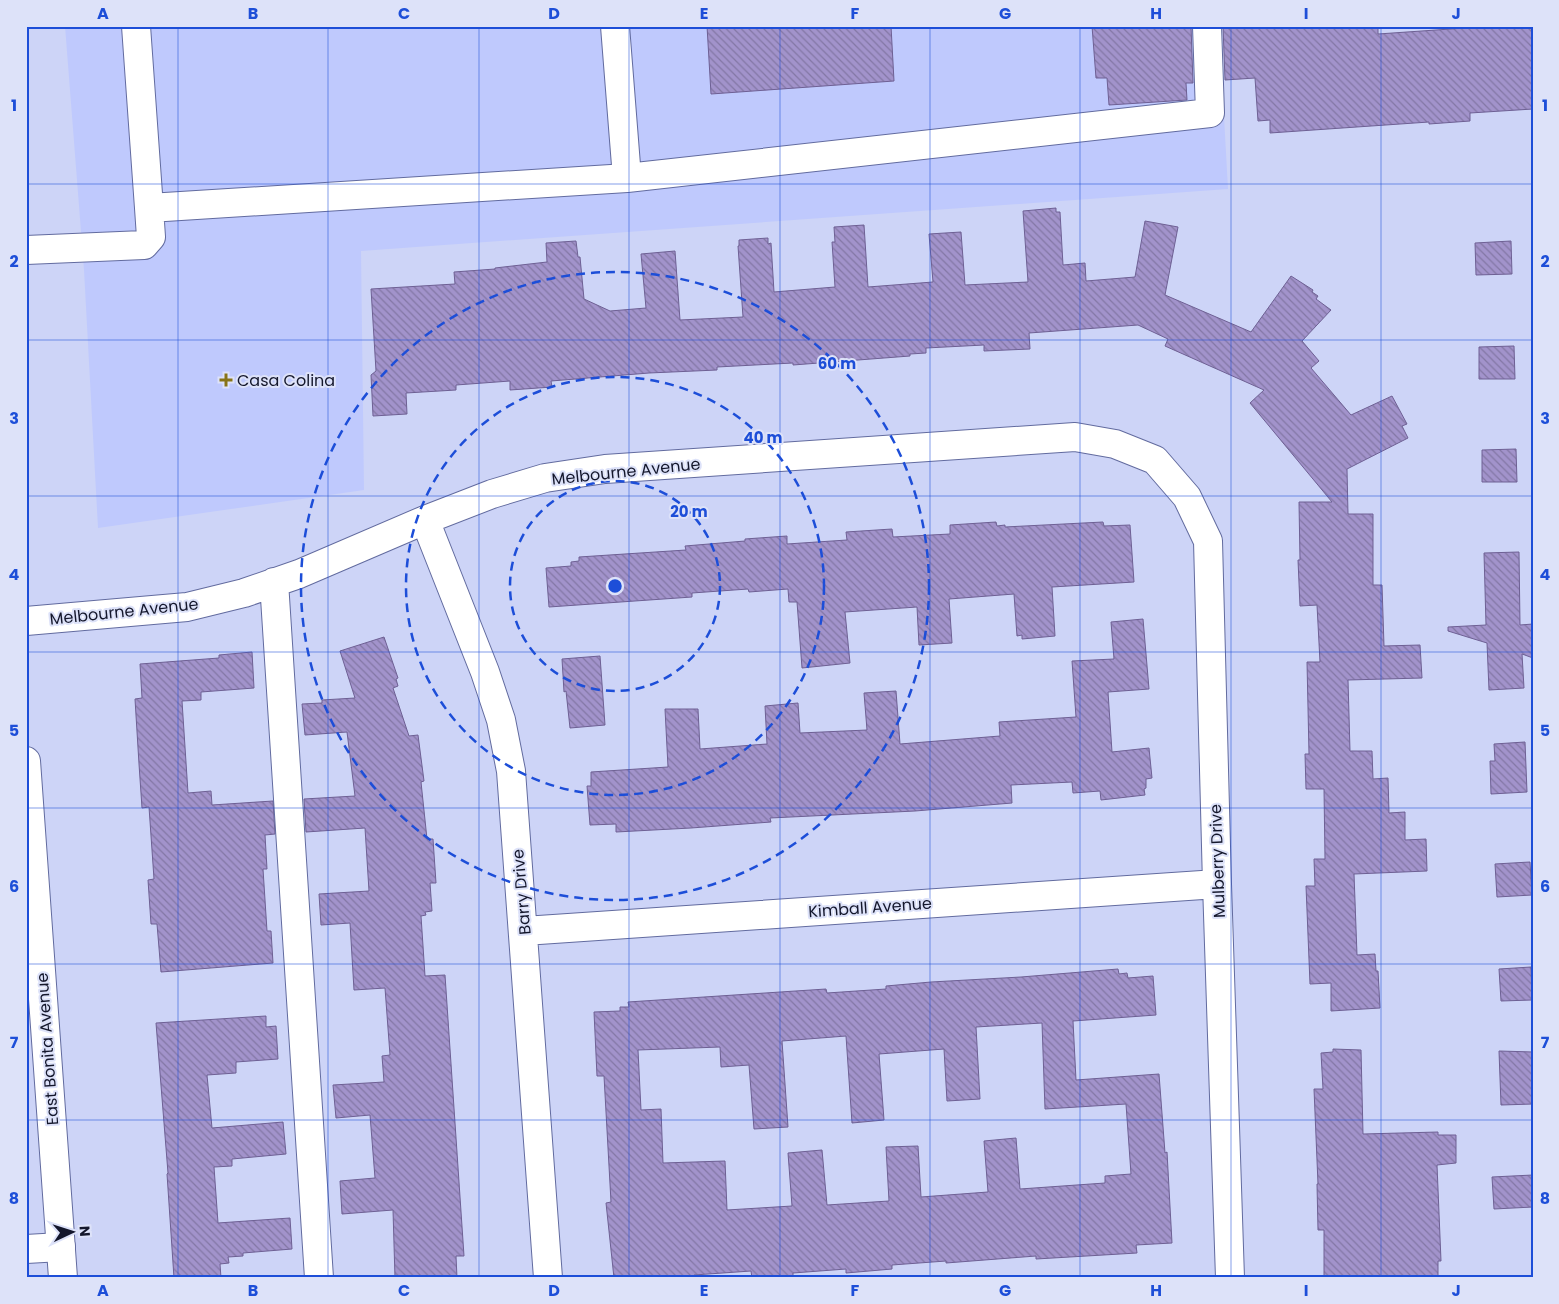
<svg xmlns="http://www.w3.org/2000/svg" width="1559" height="1304" font-family="Poppins,sans-serif">
  <style>
    .built { fill: #bfc9fd }
    .building { fill: url(#building-back-hatch); stroke: #6e6094; fill-rule: evenodd }
    .lines { fill: none; stroke-linecap: round; stroke-linejoin: round }
    .minor-casing { stroke: #626b9f; stroke-width: 30 }
    .major-casing { stroke: #626b9f; stroke-width: 30 }
    .minor { stroke: #fff; stroke-width: 28 }
    .major { stroke: #fff; stroke-width: 28 }
    .grid { fill: none; stroke: #1d4ed8; stroke-width: 1; stroke-opacity: 0.55 }
    .ring { fill: none; stroke: #1d4ed8; stroke-width: 2.5; stroke-dasharray: 9 6 }
    .poi-dot { fill: #887417; stroke: #dde2f9; stroke-width: 2 }
    .labels { text-anchor: middle; stroke-width: 4; stroke-linejoin: round; paint-order: stroke }
    .poi-label { font-size: 16px; fill: #14172c; stroke: #dde2f9; text-anchor: start }
    .street-label { font-size: 16px; fill: #14172c; stroke: #dde2f9 }
    .centre { fill: #1d4ed8; stroke: #dde2f9; stroke-width: 2.5 }
    .ring-label { font-size: 15px; text-anchor: middle; font-weight: bold; fill: #1d4ed8; stroke: #dde2f9; stroke-width: 4; stroke-linejoin: round; paint-order: stroke }
    .neatline { fill: none; stroke: #1d4ed8; stroke-width: 2 }
    .grid-label { font-size: 16px; text-anchor: middle; font-weight: bold; fill: #1d4ed8 }
  </style>
  <defs>
    <pattern id="building-back-hatch" width="6" height="6" patternUnits="userSpaceOnUse" patternTransform="scale(1.25)"><rect width="6" height="6" fill="#a293cb"/><path d="M-1 5l2 2M0 0l6 6M5-1l2 2" fill="none" stroke="#8377a5"/></pattern>
  </defs>
  <rect width="100%" height="100%" fill="#cdd4f7"/>
  <!-- built -->
  <path class="built" d="M65,26H1219L1228,189L361,251L364,490L98,528L84,270Z"/>
  <!-- building -->
  <path class="building" d="M707,26H891L894,81L711,94Z
    M1092,26H1191L1193,83H1186L1187,100L1109,105L1107,78H1096Z
    M1223,26H1378V34L1494,26H1533V109L1470,113V121L1429,124V122L1270,133V120L1258,121L1255,78L1225,80Z
    M1056,208V212H1060L1063,265L1085,263L1086,281L1135,277L1145,221L1178,227L1165,295L1251,332L1291,276L1313,290L1312,292L1318,296L1316,299L1331,310L1302,341L1319,361L1311,368L1351,415L1392,396L1407,424L1402,426L1408,438L1347,469L1348,514H1373V585H1382L1384,646L1420,645L1422,678L1348,680L1350,751H1372L1373,779L1388,778L1389,813L1405,812V840L1426,839L1427,871L1354,874L1357,955L1375,954L1376,971H1378L1380,1008L1331,1011V983L1310,984L1306,886H1315L1314,859H1325L1324,789H1306L1305,754H1309L1307,662H1320L1317,605L1300,606L1298,560H1300L1299,502H1332L1250,403L1264,390L1165,346L1168,339L1138,325L1029,333L1030,349L984,351V345L926,348V353L910,354V356L793,365V363L717,367V370L649,373L551,381L552,387L510,390V381L456,385V390L406,393L407,414L373,416L371,375L376,371L371,289L455,284L454,272L495,269V268L547,262L546,243L576,241L578,257H580L584,299L610,311L646,308L641,254L675,251L680,320L743,317L738,246H739V240L768,238V244L771,243L774,292L835,287L832,242H835L834,227L864,225L868,287L933,282L929,234L961,232L965,285L1028,282L1023,211Z
    M1511,241L1512,274L1476,275L1475,243Z
    M1514,346L1515,379H1479V347Z
    M1516,449L1517,482H1482V450Z
    M996,522L997,526L1005,525V527L1103,522L1104,526L1130,525L1134,582L1052,587L1055,636L1022,639V635L1017,636L1014,594L949,599L952,643L919,645L917,607L845,612L850,663L802,668L797,602H789L788,589L749,592L748,589L692,593V597L549,607L546,568L571,566V562L579,561V557L686,550L685,546L745,541V539L787,536V544L847,540L846,532L892,529L893,537L950,534V525Z
    M1519,552L1520,625L1533,624V658L1522,654L1524,688L1489,690L1487,643L1448,631V627L1486,625L1484,553Z
    M1143,619L1149,689L1108,692L1112,752L1149,748L1152,778L1146,779V788L1144,789L1145,795L1101,800L1100,791L1073,793L1072,782L1011,785L1012,803L915,811L770,818L771,822L691,828L616,832V824L590,825L587,786H591V772L668,767L665,709H698L700,749L767,744L765,706L798,703L800,733L867,730L864,693L896,691L900,744L1000,736L999,722L1076,717L1072,661L1114,659L1111,622Z
    M384,637L398,678L396,679L398,686L393,688L409,736L418,735L424,781L421,782L427,839H433L436,883H430L432,911L425,912L426,915L421,916L425,976L445,975L464,1256H456L457,1278H395L393,1210L342,1214L340,1181L375,1178L370,1115L336,1118L333,1085L384,1082L382,1056L390,1055L385,988L354,990L350,923L321,925L319,894L369,891L365,828L306,832L304,799L355,796L347,732L305,735L302,704L322,703V700L355,698L340,651Z
    M252,652L254,688L201,692V700L182,701L188,793L211,791L212,805L273,801L275,834L265,835L267,869H263L267,931H271L273,963L161,972L157,924H151L148,880L154,879L149,807L142,808L139,764L135,699L142,698L140,664L219,658V655Z
    M600,656L605,725L570,728L566,691L564,692L562,659Z
    M1525,742L1527,792L1491,794L1490,761H1495L1494,744Z
    M1530,862L1532,895L1497,897L1495,864Z
    M1531,967L1532,1000L1501,1001L1499,969Z
    M1118,969L1119,974L1127,973L1128,978L1153,976L1156,1015L1073,1021L1076,1080L1159,1074L1165,1153L1167,1152L1172,1243L1136,1245L1137,1253L1036,1259V1256L946,1263V1261L892,1265V1269L846,1273V1269L793,1273V1276L774,1278H752L751,1271L694,1275V1278H614L606,1203L611,1202L604,1076H597L594,1012L620,1011V1007H629L628,1002L826,989L827,993L886,989V986L931,982L1021,977ZM1042,1023L1045,1109L1126,1104L1131,1174L1105,1176V1183L1020,1189L1016,1138L984,1141L988,1192L921,1197L918,1146L886,1147L889,1201L827,1205L822,1150L788,1153L792,1206L727,1210L725,1161L663,1163L661,1109L641,1110L638,1050L720,1047L721,1067L749,1065L754,1129L788,1127L782,1041L846,1036L852,1123L884,1120L879,1054L944,1049L947,1101L980,1099L976,1027Z
    M266,1016V1027L276,1026L278,1059L236,1062V1073L207,1075L212,1128L283,1122L286,1154L232,1159V1166L214,1167L218,1223L290,1218L292,1249L243,1253V1256L228,1257L229,1263L220,1264L221,1278H174L167,1174L168,1173L156,1023Z
    M1333,1049L1361,1050L1363,1134L1438,1132V1135H1456V1163L1437,1165L1441,1261H1438V1278H1324V1230H1318L1317,1184H1318L1314,1089H1323L1321,1053L1333,1052Z
    M1499,1051L1533,1052V1104L1501,1105Z
    M1533,1175V1207L1494,1209L1492,1177Z"/>
  <g class="lines">
    <defs>
      <path id="minor" d="M136,26L149,208L627,178L1210,113L1207,26
        M615,26L627,178
        M26,250L144,245L151,237L149,208
        M425,520L485,672L501,720L511,771L548,1278
        M274,582L319,1278
        M26,621L187,607L244,593L299,574L425,520L492,494L545,478L605,469L1075,437L1115,444L1155,460L1187,497L1208,541L1217,884L1230,1278
        M524,931L1217,884
        M26,1249L61,1247"/>
      <path id="major" d="M26,761L63,1278"/>
    </defs>
    <!-- minor casing -->
    <use href="#minor" class="minor-casing"/>
    <!-- major casing -->
    <use href="#major" class="major-casing"/>
    <!-- minor -->
    <use href="#minor" class="minor"/>
    <!-- major -->
    <use href="#major" class="major"/>
  </g>
  <!-- grid -->
  <path class="grid" d="M178,26V1278M328,26V1278M479,26V1278M629,26V1278M780,26V1278M930,26V1278M1080,26V1278M1231,26V1278M1381,26V1278M26,184H1533M26,340H1533M26,496H1533M26,652H1533M26,808H1533M26,964H1533M26,1120H1533"/>
  <!-- distance rings -->
  <g class="ring">
    <circle cx="615" cy="586" r="105"/>
    <circle cx="615" cy="586" r="209"/>
    <circle cx="615" cy="586" r="314"/>
  </g>
  <!-- markers -->
  <path class="poi-dot" d="M223.5 372.5h5v5h5v5h-5v5h-5v-5h-5v-5h5z"/>
  <g class="labels">
    <!-- poi labels -->
    <g class="poi-label">
      <text x="237" y="386">Casa Colina</text>
    </g>
    <!-- street labels -->
    <g class="street-label">
      <text transform="translate(626 471) rotate(-6)" y="6">Melbourne Avenue</text>
      <text transform="translate(124 611) rotate(-6)" y="6">Melbourne Avenue</text>
      <text transform="translate(1217 861) rotate(-92)" y="6">Mulberry Drive</text>
      <text transform="translate(521 892) rotate(-95)" y="6">Barry Drive</text>
      <text transform="translate(870 907) rotate(-4)" y="6">Kimball Avenue</text>
      <text transform="translate(47 1049) rotate(-94)" y="6">East Bonita Avenue</text>
    </g>
  </g>
  <circle cx="615" cy="586" r="8" class="centre"/>
  <g class="ring-label">
    <text x="837" y="369">60 m</text>
    <text x="763" y="443">40 m</text>
    <text x="689" y="517">20 m</text>
  </g>
  <!-- border -->
  <rect width="1559" height="1304" fill="none" stroke="#dde2f9" stroke-width="55"/>
  <!-- north arrow -->
  <g transform="translate(72 1232) rotate(86)" stroke="#dde2f9" stroke-width="4" paint-order="stroke">
  <path d="M0-4L9 19L0 12L-9 19Z" fill="#14172c"/>
  <text y="-8" font-size="14" font-weight="bold" text-anchor="middle" fill="#14172c">N</text>
  </g>
  <rect x="28" y="28" width="1504" height="1248" class="neatline"/>
  <g class="grid-label">
    <text x="103" y="19">A</text>
    <text x="253" y="19">B</text>
    <text x="404" y="19">C</text>
    <text x="554" y="19">D</text>
    <text x="704" y="19">E</text>
    <text x="855" y="19">F</text>
    <text x="1005" y="19">G</text>
    <text x="1156" y="19">H</text>
    <text x="1306" y="19">I</text>
    <text x="1456" y="19">J</text>
    <text x="14" y="111">1</text>
    <text x="1545" y="111">1</text>
    <text x="14" y="267">2</text>
    <text x="1545" y="267">2</text>
    <text x="14" y="424">3</text>
    <text x="1545" y="424">3</text>
    <text x="14" y="580">4</text>
    <text x="1545" y="580">4</text>
    <text x="14" y="736">5</text>
    <text x="1545" y="736">5</text>
    <text x="14" y="892">6</text>
    <text x="1545" y="892">6</text>
    <text x="14" y="1048">7</text>
    <text x="1545" y="1048">7</text>
    <text x="14" y="1204">8</text>
    <text x="1545" y="1204">8</text>
    <text x="103" y="1296">A</text>
    <text x="253" y="1296">B</text>
    <text x="404" y="1296">C</text>
    <text x="554" y="1296">D</text>
    <text x="704" y="1296">E</text>
    <text x="855" y="1296">F</text>
    <text x="1005" y="1296">G</text>
    <text x="1156" y="1296">H</text>
    <text x="1306" y="1296">I</text>
    <text x="1456" y="1296">J</text>
  </g>
</svg>
